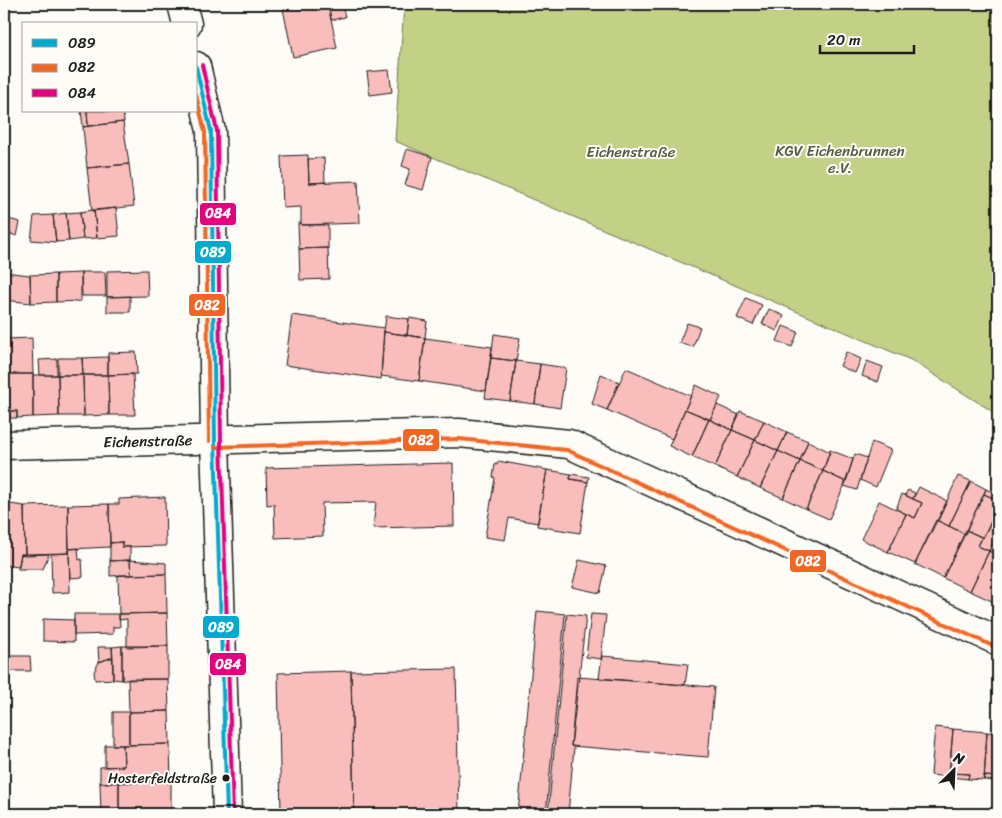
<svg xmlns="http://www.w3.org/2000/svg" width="1002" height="818" font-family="Sriracha,sans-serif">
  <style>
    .green { fill: #c2d185; stroke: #6f7650 }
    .building { fill: #f9bdbc; stroke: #1c1c1c }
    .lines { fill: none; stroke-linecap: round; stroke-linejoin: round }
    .minor-casing { stroke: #1c1c1c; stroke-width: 31 }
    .minor { stroke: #fdfcf7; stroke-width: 28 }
    .bus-1-casing { stroke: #fdfcf7; stroke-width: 8 }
    .bus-2-casing { stroke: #fdfcf7; stroke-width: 8 }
    .bus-3-casing { stroke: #fdfcf7; stroke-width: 8 }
    .bus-1 { stroke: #00a9ce; stroke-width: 4 }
    .bus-2 { stroke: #f26522; stroke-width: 4 }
    .bus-3 { stroke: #e5007d; stroke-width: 4 }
    .bus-dot { fill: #1c1c1c; stroke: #fdfcf7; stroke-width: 2 }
    .labels { text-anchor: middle; stroke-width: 4; stroke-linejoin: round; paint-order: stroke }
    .bus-label { font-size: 14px; fill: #1c1c1c; stroke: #fdfcf7; text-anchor: end }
    .park-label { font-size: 15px; fill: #565b41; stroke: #fdfcf7 }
    .street-label { font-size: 15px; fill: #1c1c1c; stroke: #fdfcf7 }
    .line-badge { stroke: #fdfcf7; stroke-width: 2 }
    .badge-label { font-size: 14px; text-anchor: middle; font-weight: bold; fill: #fff }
  </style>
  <rect width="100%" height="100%" fill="#fdfcf7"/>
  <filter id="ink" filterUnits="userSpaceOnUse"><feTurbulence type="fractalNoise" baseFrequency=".02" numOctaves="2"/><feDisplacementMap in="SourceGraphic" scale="10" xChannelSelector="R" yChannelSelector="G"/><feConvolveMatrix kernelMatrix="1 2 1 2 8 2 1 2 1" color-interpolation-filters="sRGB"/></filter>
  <g filter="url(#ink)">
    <!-- green -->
    <path class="green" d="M404,4H998V415L911,360L395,141Z"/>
    <!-- building -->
    <path class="building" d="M282,4H328L337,48L293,57Z
      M328,4H342L345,17L331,20Z
      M389,70L392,92L370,95L367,72Z
      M81,111H87L88,126L83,127Z
      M87,111H123L124,122L88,126Z
      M123,122L129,164L87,168L83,127Z
      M407,149L432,157L423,190L405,185L410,169L402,166Z
      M308,155L309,183L358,181L360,223L301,225V207L283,208L281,156Z
      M324,158L325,182L309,183L308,159Z
      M129,164L134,206L92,211L87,168Z
      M116,208L119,236L97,238L94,210Z
      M92,210H94L97,238L83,239L80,212Z
      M80,212L83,239L69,241L66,213Z
      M66,213L69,241L56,242L53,215Z
      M53,215L56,242L31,240L34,216Z
      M4,218L20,222L17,236L4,232Z
      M298,223H301V225H328V248L299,249Z
      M328,248L329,279L300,280L299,249Z
      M147,270L148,296L107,297V271Z
      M4,272L30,275L31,303L4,300Z
      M81,272H105L106,296H82Z
      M81,273V301L56,302V274Z
      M56,274V302L31,303L30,275Z
      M130,296V312H107V297Z
      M746,298L762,305L753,325L737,318Z
      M769,309L784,316L777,331L762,324Z
      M292,315L384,328L381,379L285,365Z
      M386,316L409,319L407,335L384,332Z
      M409,318L427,321L425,338L407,335Z
      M687,323L700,327L693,347L679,343Z
      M783,326L798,332L792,347L777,341Z
      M384,332L425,338L419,381L381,376Z
      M494,334L520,338L516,361L491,358Z
      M32,338L33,374H7L6,339Z
      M425,338L492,347L486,391L419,381Z
      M136,352L137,374L108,375V353Z
      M846,352L861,359L855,373L840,366Z
      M108,357V375H83L82,358Z
      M58,358H82L83,375H58Z
      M491,358L516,361L510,401L485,398Z
      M57,359V375H40L39,360Z
      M516,361L540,364L535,404L510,401Z
      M867,361L883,367L878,382L862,376Z
      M540,364L566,368L560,408L535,404Z
      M626,368L691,396L672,439L607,410Z
      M7,374H33V417L17,418V411H4Z
      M133,374L135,415H109L108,375Z
      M601,374L619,382L607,410L592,404Z
      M33,375H58L59,416L33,417Z
      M58,375H83L84,416H59Z
      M83,375H108L109,415L84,416Z
      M4,376H8L4,418Z
      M696,385L721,397L710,420L685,409Z
      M717,405L739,415L732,430L710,420Z
      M685,409L709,419L692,457L669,446Z
      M4,411H17V418H4Z
      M740,411L764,421L755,440L732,430Z
      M709,419L732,430L715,467L692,457Z
      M764,421L787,432L778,451L755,440Z
      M732,430L755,440L737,477L715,467Z
      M787,432L808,441L800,461L778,451Z
      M755,440L778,451L760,488L737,477Z
      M808,441L830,452L823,471L800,461Z
      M872,442L891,450L876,487L860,480Z
      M830,450L853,459L846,482L823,471Z
      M778,451L800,461L783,498L760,488Z
      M855,454L867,458L857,490L844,486Z
      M498,461L547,470L538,523L509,518L505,540L485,537L495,478L493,477L495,464L497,465Z
      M800,461L823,471L806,509L783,498Z
      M453,463L454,526L373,528L376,502L322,503L323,536L275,538L274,504L267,505L266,468Z
      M547,470L571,474L570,479L588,482L580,533L537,526Z
      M823,471L846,482L829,519L806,509Z
      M571,474L589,477L588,482L570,479Z
      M958,476L971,481L949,526L938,521Z
      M971,481L986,489L965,534L949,526Z
      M919,487L947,501L915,564L888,552L906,514L915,518L922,503L913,499Z
      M986,489L997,494L995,499L984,494Z
      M908,490L915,493L913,499L905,495Z
      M902,494L922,503L915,518L896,509Z
      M984,494L998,500V508L983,538L966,530Z
      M165,497L166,546L122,547V542L110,543L109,504H119V499Z
      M879,501L906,514L888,552L861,539Z
      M4,503L24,506L25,554H21L19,567L4,565Z
      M109,504L110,547L69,549V553L68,505Z
      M68,505L69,553L25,554L24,506Z
      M998,508V532L989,551L978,546Z
      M936,520L965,534L943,578L915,564Z
      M966,530L982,537L978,546L989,551L970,591L943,578Z
      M996,537L998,538V556L989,551Z
      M122,542V547H130V560L110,561V543Z
      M78,548L79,560L82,559L83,577L70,578L69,549Z
      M989,551L998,556V599L996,603L970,591Z
      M69,553L70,592L52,593L51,554Z
      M21,554L25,555L49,554L43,569H18Z
      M130,560L131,575L110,576V561Z
      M130,560L166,563V574L131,575Z
      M579,560L606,566L600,593L572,587Z
      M166,574L167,613L119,614L118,575Z
      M537,611L565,614L546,814H518Z
      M4,613L10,614L5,639H4Z
      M167,613L168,646L127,647V619L119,620V614Z
      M74,614H119L120,627H113V634L74,635Z
      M567,614L586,616L571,746L574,747L568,814H548Z
      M591,614L606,615L601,659L586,657Z
      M43,619L74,620V642L43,641Z
      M122,646H168V679L122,680Z
      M122,646V680L113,679L112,647Z
      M98,647H112L113,657L99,662Z
      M8,656H30L31,671H9Z
      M602,656L688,664L685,685L599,678Z
      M113,657V679L95,680L94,672L99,662Z
      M456,669L459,814H354L351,671Z
      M351,671L354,814H281L278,673Z
      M577,677L714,687L708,757L571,746Z
      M128,679H168L169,711L129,712Z
      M169,711L170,744L129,745V712Z
      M113,712H129V745H113Z
      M935,727L953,729L949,777L931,775Z
      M953,729L987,732L984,780L968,779L969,774L951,773L949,777Z
      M987,732L998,733V777L984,776V780Z
      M170,744L171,782L100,783V767L124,766L123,745Z
      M105,745H123L124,766L105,767Z
      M951,773L969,774L968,779L951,777Z
      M984,776L998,777V781L984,780Z
      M119,782H171V814H119Z
      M119,782V814H101L100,783Z"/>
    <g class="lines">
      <defs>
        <g id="minor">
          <path d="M182,4L187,24"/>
          <path d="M196,66L211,131L215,441L227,814"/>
          <path id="s1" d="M4,445L459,433L569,444L998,641"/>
        </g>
      </defs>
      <!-- minor casing -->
      <use href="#minor" class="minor-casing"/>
      <!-- minor -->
      <use href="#minor" class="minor"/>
      <defs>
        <path id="bus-1" d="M196,67L211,131L215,441L227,814"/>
        <path id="bus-2" d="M196,95L205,132L209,441
          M215,447L459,439L567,450L995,647"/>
        <path id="bus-3" d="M202,65L217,131L221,441L233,814"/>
      </defs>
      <!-- bus-1 casing -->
      <use href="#bus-1" class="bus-1-casing"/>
      <!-- bus-2 casing -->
      <use href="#bus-2" class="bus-2-casing"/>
      <!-- bus-3 casing -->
      <use href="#bus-3" class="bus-3-casing"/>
      <!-- bus-1 -->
      <use href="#bus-1" class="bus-1"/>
      <!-- bus-2 -->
      <use href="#bus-2" class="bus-2"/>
      <!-- bus-3 -->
      <use href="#bus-3" class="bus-3"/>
    </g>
  </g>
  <!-- markers -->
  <circle class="bus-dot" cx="226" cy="778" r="4.5"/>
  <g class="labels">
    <!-- bus labels -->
    <g class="bus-label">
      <text x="217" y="783">Hosterfeldstraße</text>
    </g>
    <!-- park labels -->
    <g class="park-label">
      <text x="840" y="156">KGV Eichenbrunnen<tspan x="840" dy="17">e.V.</tspan></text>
      <text x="631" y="157">Eichenstraße</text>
    </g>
    <!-- street labels -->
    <g class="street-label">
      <text dy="5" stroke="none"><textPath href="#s1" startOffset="144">Eichenstraße</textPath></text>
    </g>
  </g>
  <g class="line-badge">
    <rect x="199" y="202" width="38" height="24" rx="5" fill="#e5007d"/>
    <rect x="194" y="240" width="38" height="24" rx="5" fill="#00a9ce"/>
    <rect x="188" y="293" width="38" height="24" rx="5" fill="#f26522"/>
    <rect x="402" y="428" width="38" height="24" rx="5" fill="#f26522"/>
    <rect x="789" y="549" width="38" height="24" rx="5" fill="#f26522"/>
    <rect x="202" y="615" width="38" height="24" rx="5" fill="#00a9ce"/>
    <rect x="209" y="652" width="38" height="24" rx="5" fill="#e5007d"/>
  </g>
  <g class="badge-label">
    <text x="218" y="218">084</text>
    <text x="213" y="257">089</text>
    <text x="207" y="310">082</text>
    <text x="421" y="445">082</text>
    <text x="808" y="566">082</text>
    <text x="221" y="632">089</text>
    <text x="228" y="669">084</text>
  </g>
  <!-- margin -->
  <rect width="1002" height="818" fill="none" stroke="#fdfcf7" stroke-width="20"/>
  <rect x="10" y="10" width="982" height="798" fill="none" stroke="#1c1c1c" stroke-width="2" filter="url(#ink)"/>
  <!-- legend -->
  <rect x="22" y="22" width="175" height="90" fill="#fdfcf7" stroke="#a3a29f"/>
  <rect x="32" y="39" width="25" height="8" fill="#00a9ce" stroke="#a3a29f"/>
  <text x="68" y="48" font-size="15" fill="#1c1c1c">089</text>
  <rect x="32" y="64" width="25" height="8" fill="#f26522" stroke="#a3a29f"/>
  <text x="68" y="72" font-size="15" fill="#1c1c1c">082</text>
  <rect x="32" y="89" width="25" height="8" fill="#e5007d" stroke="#a3a29f"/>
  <text x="68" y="98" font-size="15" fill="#1c1c1c">084</text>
  <!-- north arrow -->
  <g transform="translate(954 770) rotate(24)" stroke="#fdfcf7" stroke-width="4" paint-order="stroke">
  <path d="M0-4L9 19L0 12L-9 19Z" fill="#1c1c1c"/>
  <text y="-8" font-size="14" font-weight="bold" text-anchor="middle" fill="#1c1c1c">N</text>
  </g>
  <!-- scale -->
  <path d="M820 45v8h94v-8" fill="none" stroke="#1c1c1c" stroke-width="2.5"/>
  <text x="827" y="45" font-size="15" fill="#1c1c1c" stroke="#fdfcf7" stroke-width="4" paint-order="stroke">20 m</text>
</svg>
